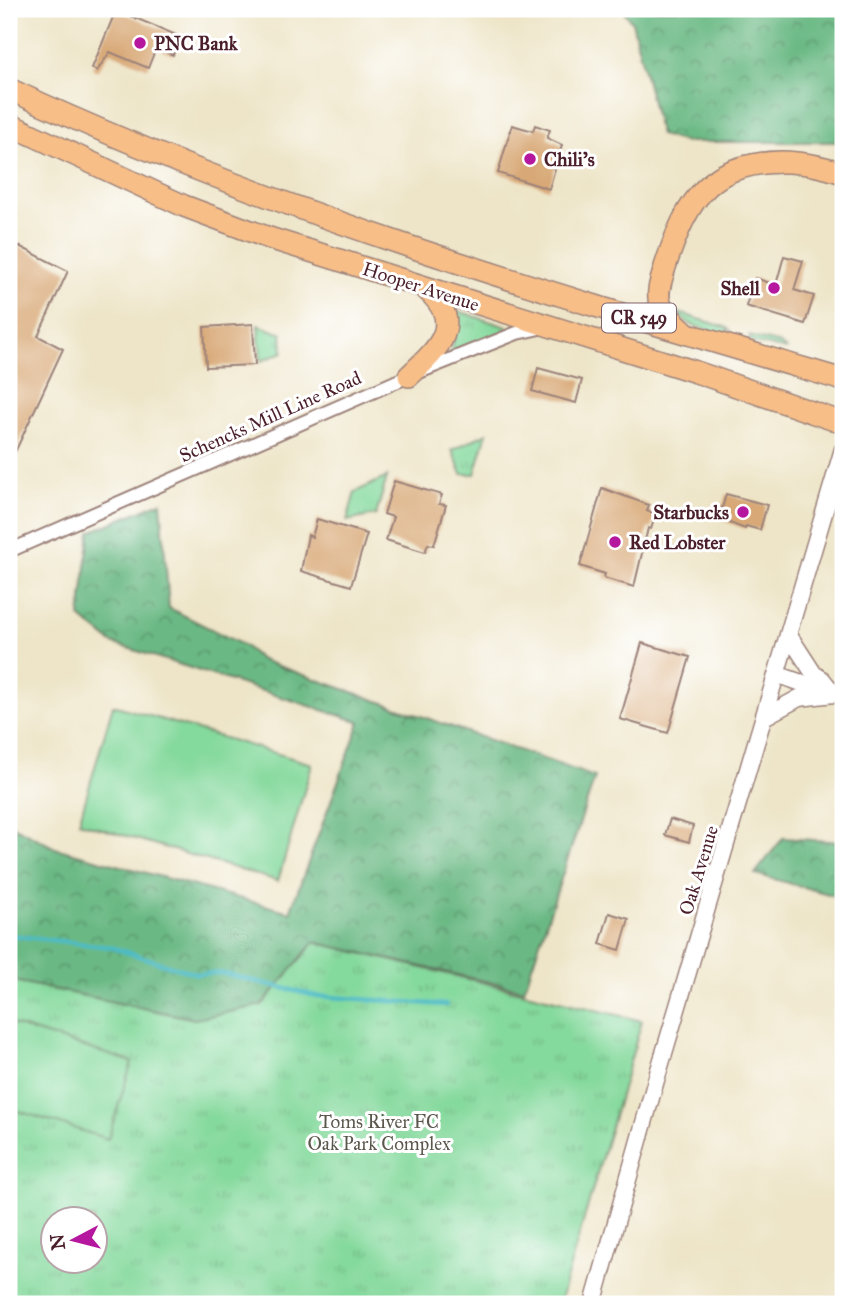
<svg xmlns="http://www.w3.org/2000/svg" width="852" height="1313" font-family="'IM FELL Great Primer',serif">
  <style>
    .grass { fill: url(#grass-tufts); stroke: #677c64; stroke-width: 2; fill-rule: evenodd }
    .forest { fill: url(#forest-crowns); stroke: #5a6c58; stroke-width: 2 }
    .pitch { fill: #84d99c; stroke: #677c64; stroke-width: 2 }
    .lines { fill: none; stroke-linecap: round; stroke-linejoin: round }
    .stream { stroke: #4dbbc4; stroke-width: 4.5 }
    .building { fill: #d8a876 }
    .minor-casing { stroke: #9c827a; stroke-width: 16 }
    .tertiary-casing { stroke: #9c827a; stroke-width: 19 }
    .primary-casing { stroke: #9c827a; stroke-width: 24 }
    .minor { stroke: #fff; stroke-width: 12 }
    .tertiary { stroke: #fff; stroke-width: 16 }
    .primary { stroke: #f7be88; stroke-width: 21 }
    .poi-dot { fill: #b5179e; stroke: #fff; stroke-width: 2.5 }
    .labels { text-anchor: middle; stroke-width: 6; stroke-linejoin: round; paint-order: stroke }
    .shield { fill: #fff; stroke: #80626b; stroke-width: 2 }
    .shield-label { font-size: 18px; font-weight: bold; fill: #4a1f2b }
    .poi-label { font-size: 19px; font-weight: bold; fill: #4a1f2b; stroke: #fff; text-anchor: start }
    .street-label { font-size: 19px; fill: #4a1f2b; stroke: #fff }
    .park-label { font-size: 19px; fill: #5b574d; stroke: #fff }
  </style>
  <defs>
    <pattern id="grass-tufts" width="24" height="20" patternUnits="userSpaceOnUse" patternTransform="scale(1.75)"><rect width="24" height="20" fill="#84d99c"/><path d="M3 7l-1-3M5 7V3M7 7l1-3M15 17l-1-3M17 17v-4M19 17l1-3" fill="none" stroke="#74ba87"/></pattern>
    <pattern id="forest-crowns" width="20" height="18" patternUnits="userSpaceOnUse" patternTransform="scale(1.75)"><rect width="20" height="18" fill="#6bb984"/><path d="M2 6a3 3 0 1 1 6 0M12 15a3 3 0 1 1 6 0" fill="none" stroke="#5a966c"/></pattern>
  </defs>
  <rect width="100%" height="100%" fill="#fff"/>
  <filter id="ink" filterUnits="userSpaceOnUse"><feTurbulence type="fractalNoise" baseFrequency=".0143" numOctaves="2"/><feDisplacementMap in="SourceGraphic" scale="14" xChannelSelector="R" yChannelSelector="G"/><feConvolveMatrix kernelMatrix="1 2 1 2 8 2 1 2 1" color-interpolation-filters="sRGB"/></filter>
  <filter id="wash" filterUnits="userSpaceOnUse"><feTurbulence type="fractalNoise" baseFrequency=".00686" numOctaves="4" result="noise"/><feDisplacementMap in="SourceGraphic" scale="28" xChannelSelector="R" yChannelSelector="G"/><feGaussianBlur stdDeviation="1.57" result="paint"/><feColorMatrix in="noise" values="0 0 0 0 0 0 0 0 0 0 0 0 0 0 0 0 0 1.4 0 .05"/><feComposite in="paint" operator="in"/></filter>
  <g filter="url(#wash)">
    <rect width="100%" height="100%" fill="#eee5c8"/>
    <!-- grass -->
    <path class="grass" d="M455,310L507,327V330L450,354L456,332Z
      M672,311L725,327L730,330L723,334L692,325Z
      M258,325L282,334L283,352L261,361Z
      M749,336L780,344L787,350L751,342Z
      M487,433L475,474H462L452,450Z
      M387,477L376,515L347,521L355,492Z
      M314,942L642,1021L559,1304H9V980L195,1019L262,1005ZM52,1218H94V1260H52Z"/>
    <!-- forest -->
    <path class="forest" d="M622,9H843V142H685L660,135L632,22Z
      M161,502L169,608L243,645L261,660L595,777L524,990L314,942L262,1005L195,1019L9,980V824L55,848L290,912L360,722L112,643L80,617L90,532Z
      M783,838L843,842V898L755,874Z"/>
    <!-- pitch -->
    <path class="pitch" d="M113,705L312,764L278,881L79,822Z
      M11,1024L132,1062L108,1139L9,1108Z"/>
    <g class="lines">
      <!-- stream -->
      <path class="stream" d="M9,935L110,947L197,974L221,973L316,996L446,1005"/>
    </g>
    <g id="blocks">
      <!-- building -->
      <path class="building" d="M116,10L181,37L173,55L156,48L148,68L110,52L97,71L92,68Z
        M512,125L533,131L535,125L550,130L547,138L562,145L549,189L498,173Z
        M9,241L68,271L38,336L63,349L9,465Z
        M784,256L803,261L794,290L814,296L805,324L746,306L755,278L776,285Z
        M253,324L255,365L206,367L204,327Z
        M538,368L582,380L576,403L532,391Z
        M394,481L442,495L439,504L446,505L434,545L428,544L425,552L386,540L393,517L384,514Z
        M602,488L649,505L647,511L656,514L651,529L648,528L634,587L604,578L605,574L580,566Z
        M726,494L767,505L760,530L746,526L745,529L719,519Z
        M317,519L367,534L351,586L301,571L308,535L312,537Z
        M642,643L690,657L668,733L620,719Z
        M670,819L693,826L689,842L665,835Z
        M609,913L629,919L620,950L600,944Z"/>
    </g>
  </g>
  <g filter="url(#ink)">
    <use href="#blocks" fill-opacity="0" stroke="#9c827a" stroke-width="2"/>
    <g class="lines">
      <defs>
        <path id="minor" d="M9,551L409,376L517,333L544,327"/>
        <path id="tertiary" d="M779,675L833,694
          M766,716L799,698L834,694L822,679L814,674L790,637
          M593,1304L656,1080L843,449"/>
        <path id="primary" d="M9,89C279,215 559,296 843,380
          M9,124L184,206L269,238L696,372L843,423
          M684,331C677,324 663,313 660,303C656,291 662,279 665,267C677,230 693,185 734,170C772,157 806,161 843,173
          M409,376C438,349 466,324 426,289"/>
      </defs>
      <!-- minor casing -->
      <use href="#minor" class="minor-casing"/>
      <!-- tertiary casing -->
      <use href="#tertiary" class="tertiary-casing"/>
      <!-- primary casing -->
      <use href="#primary" class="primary-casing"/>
      <!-- minor -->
      <use href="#minor" class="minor"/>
      <!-- tertiary -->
      <use href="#tertiary" class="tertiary"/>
      <!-- primary -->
      <use href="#primary" class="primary"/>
    </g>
  </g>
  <!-- markers -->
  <g class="poi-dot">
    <circle cx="140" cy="43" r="7"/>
    <circle cx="530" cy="159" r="7"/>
    <circle cx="774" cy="288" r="7"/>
    <circle cx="743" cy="512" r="7"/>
    <circle cx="615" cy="542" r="7"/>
  </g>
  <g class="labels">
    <!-- shield labels -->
    <rect class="shield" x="602" y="303.5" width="74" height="29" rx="5"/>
    <g class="shield-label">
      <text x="639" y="324">CR 549</text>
    </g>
    <!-- poi labels -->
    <g class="poi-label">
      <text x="154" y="50">PNC Bank</text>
      <text x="544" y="166">Chili's</text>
      <text x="760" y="295" text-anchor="end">Shell</text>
      <text x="729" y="519" text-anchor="end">Starbucks</text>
      <text x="629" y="549">Red Lobster</text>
    </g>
    <!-- street labels -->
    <g class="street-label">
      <text transform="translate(421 286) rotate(18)" y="7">Hooper Avenue</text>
      <text transform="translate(270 416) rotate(-24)" y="7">Schencks Mill Line Road</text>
      <text transform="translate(698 870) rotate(-73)" y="7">Oak Avenue</text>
    </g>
    <!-- park labels -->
    <g class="park-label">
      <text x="379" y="1128">Toms River FC<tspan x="379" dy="22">Oak Park Complex</tspan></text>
    </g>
  </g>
  <!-- margin -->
  <rect width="852" height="1313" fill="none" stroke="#fff" stroke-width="35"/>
  <!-- north arrow -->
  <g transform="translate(74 1240) rotate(263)"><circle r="33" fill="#ffffff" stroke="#b7a5aa" stroke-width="2"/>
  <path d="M0-5L12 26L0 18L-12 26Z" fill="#b5179e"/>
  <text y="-10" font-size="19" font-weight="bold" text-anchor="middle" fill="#4a1f2b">N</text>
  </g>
</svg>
